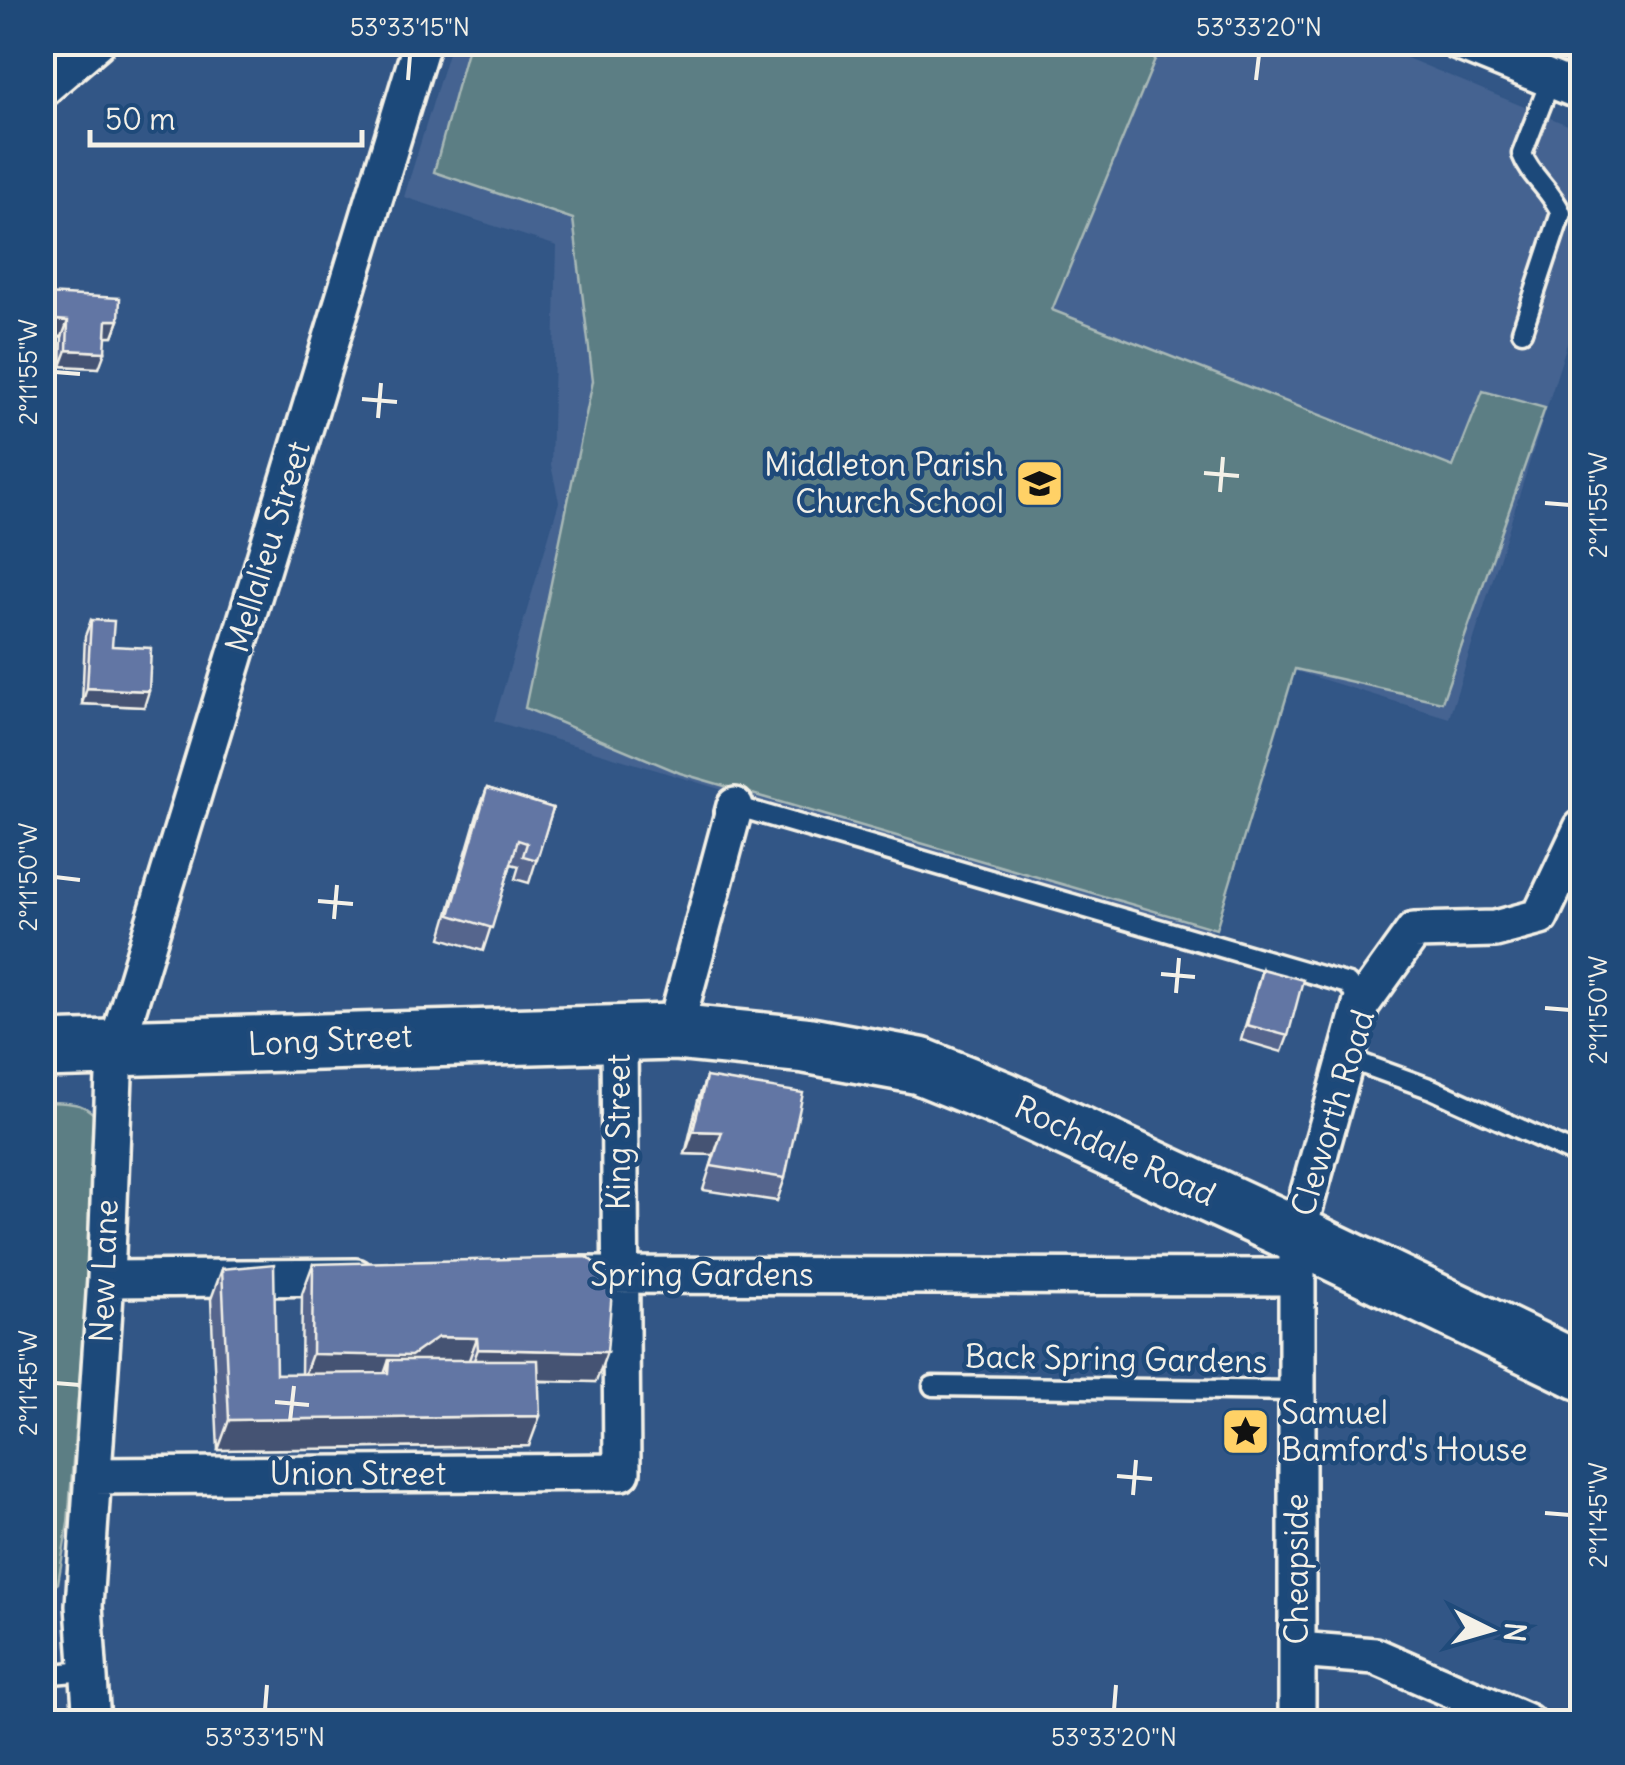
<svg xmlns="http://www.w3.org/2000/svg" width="1625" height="1765" font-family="Delius,sans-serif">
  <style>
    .built { fill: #446391 }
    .green { fill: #5b7e84; stroke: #a8b8b6; stroke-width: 2.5 }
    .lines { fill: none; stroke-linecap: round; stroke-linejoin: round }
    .lane-casing { stroke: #f4f1e8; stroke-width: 25 }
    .street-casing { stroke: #f4f1e8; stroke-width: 42 }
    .primary-casing { stroke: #f4f1e8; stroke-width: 62 }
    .lane { stroke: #1f4a7a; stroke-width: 18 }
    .street { stroke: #1f4a7a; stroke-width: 35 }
    .primary { stroke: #1f4a7a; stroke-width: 55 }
    .wall { fill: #54658d; stroke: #f4f1e8; stroke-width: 2.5 }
    .shaded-wall { fill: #455373; stroke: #f4f1e8; stroke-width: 2.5 }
    .building { fill: #6276a4; stroke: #f4f1e8; stroke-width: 2.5 }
    .ticks { fill: none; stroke: #f4f1e8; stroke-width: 4 }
    .labels { text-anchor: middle; stroke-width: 9; stroke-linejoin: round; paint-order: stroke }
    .poi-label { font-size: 32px; fill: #f4f1e8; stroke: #1f4a7a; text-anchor: end }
    .street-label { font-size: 32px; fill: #f4f1e8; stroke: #1f4a7a }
    .neatline { fill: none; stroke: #f4f1e8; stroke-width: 4 }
    .ticks-label { font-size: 25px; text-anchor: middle; fill: #f4f1e8 }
  </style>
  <rect width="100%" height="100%" fill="#325686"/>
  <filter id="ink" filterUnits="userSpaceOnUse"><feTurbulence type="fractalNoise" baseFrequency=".01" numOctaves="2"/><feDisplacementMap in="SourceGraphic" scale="20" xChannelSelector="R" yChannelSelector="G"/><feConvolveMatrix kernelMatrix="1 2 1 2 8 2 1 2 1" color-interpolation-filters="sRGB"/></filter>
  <g filter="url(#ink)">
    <!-- built -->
    <path class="built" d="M451,43H1371L1582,131V296L1449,718L1292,670L1210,937L494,721L559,502L551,465L557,246L404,197Z"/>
    <!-- green -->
    <path class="green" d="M469,43H1162L1052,310L1453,467L1483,391L1545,408L1442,702L1295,669L1216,929L680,773L525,708L593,381L573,219L434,172Z
      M42,1102C67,1103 89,1100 100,1124L68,1523L58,1583L43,1595Z"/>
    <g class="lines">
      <defs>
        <path id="lane" d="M1522,331L1561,213C1551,189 1531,178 1522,154L1551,79
          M735,806L1348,984L1361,1005
          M1346,1058L1432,1089L1582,1157
          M933,1386L1297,1391
          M42,1675L85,1671"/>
        <path id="street" d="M1458,42L1582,92
          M42,89L97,42
          M674,1032L735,806
          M563,1275L1297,1277
          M106,1279L356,1277
          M93,1476L622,1472L619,1032
          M1297,1650L1375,1656L1527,1722
          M92,1722L84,1606L106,1279L115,1051L422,42
          M1297,1722V1235L1361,1005L1414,931L1495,929L1540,917L1582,828"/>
        <path id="primary" d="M42,1050L674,1032L805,1045L920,1066L1002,1099L1297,1235L1582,1372"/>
      </defs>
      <!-- lane casing -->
      <use href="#lane" class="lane-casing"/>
      <!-- street casing -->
      <use href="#street" class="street-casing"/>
      <!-- primary casing -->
      <use href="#primary" class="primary-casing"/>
      <!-- lane -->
      <use href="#lane" class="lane"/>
      <!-- street -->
      <use href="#street" class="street"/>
      <!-- primary -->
      <use href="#primary" class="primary"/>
    </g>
    <!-- wall -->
    <path class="wall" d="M45,294L119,320L113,336H106L99,368L61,366L62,337L42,335V300Z
      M91,620L112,646L144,707L82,704L85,636Z
      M487,788L553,808L529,883L515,879L519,866L511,864L483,951L441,938L478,812Z
      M1262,969L1288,1036L1282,1052L1241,1040Z
      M706,1077L785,1178L777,1201L703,1190L714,1155L685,1154L698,1100Z
      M313,1264L596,1382L539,1381L529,1446L218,1450L211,1299L222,1269L276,1374H301L302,1294Z"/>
    <!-- shaded-wall -->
    <path class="shaded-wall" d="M44,319L68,321L62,337L42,335Z
      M107,320H119L113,336H101Z
      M67,350L105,352L99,368L61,366Z
      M87,688L149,691L144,707L82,704Z
      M693,1131L722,1132L714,1155L685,1154Z
      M438,1337L477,1338L466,1368L388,1373L389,1360L380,1386L301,1384L312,1354Z
      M478,1349L607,1352L596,1382L467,1379Z
      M540,1416L529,1446L218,1450L229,1420Z"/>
    <!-- building -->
    <path class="building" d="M45,294L120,298L119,320H107L105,352L67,350L68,321L44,319Z
      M42,510L47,540H42Z
      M91,620L114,621L112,646L151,648L149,691L87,688Z
      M487,788L553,808L537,860L523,856L527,843L518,840L492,928L450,915Z
      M1262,969L1303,980L1288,1036L1247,1025Z
      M706,1077L803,1093L785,1178L711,1166L722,1132L693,1131Z
      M587,1257L613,1278L607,1352L478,1349L477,1338L438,1337L411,1356L312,1354L313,1264Z
      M274,1264L276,1374L388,1373L389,1360H538L540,1416L229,1420L222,1269Z"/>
  </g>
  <!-- ticks -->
  <path class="ticks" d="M408,80L410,55M1256,80L1259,55M55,372L80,374M362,399L397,402M378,418L381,383M1204,473L1239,476M1220,492L1223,457M1545,503L1570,505M55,877L80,880M318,901L353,904M334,919L337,885M1161,974L1195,977M1176,993L1179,958M1545,1008L1570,1010M55,1383L80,1385M275,1402L309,1405M290,1421L294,1386M1117,1476L1152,1479M1133,1495L1136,1460M1545,1513L1570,1515M265,1710L267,1685M1114,1710L1116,1685"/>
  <!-- icons -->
  <defs>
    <symbol id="school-square" viewBox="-11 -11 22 22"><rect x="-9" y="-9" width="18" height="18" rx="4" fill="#ffd166" stroke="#1f4a7a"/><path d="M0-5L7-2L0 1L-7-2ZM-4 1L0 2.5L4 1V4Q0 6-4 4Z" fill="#111"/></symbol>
    <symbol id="sight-square" viewBox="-11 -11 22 22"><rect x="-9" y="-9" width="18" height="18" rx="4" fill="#ffd166" stroke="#1f4a7a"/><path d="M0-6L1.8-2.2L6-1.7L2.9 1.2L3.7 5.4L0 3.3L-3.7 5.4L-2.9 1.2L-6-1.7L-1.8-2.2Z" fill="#111"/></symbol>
  </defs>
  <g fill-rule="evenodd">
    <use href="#school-square" x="1012" y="456" width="55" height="55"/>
    <use href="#sight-square" x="1218" y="1404" width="55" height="55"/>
  </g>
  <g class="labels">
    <!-- poi labels -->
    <g class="poi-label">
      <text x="1004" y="476">Middleton Parish<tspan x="1004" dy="37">Church School</tspan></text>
      <text x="1281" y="1424" text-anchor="start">Samuel<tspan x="1281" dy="37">Bamford's House</tspan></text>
    </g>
    <!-- street labels -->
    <g class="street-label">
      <text transform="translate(268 547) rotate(-73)" y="11">Mellalieu Street</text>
      <text transform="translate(330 1040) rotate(-3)" y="11">Long Street</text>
      <text transform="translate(1333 1113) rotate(-73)" y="11">Cleworth Road</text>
      <text transform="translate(619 1132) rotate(-90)" y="11">King Street</text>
      <text transform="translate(1115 1151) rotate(25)" y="11">Rochdale Road</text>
      <text transform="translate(104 1271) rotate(-88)" y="11">New Lane</text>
      <text x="702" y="1286">Spring Gardens</text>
      <text transform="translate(1116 1359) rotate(1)" y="11">Back Spring Gardens</text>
      <text x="358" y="1485">Union Street</text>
      <text transform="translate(1297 1569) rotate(-90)" y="11">Cheapside</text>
    </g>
  </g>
  <!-- margin -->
  <rect width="1625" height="1765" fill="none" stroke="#1f4a7a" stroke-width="110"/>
  <!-- north arrow -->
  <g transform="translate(1490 1630) rotate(95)" stroke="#1f4a7a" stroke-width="8" paint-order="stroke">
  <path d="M0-8L18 38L0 25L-18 38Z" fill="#f4f1e8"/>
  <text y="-15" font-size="28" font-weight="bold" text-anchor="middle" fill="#f4f1e8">N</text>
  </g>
  <!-- scale -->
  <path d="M90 130v15h272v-15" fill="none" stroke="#f4f1e8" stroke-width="5"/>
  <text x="105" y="130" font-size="30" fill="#f4f1e8" stroke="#1f4a7a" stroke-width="8" paint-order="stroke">50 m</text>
  <rect x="55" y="55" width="1515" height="1655" class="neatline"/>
  <g class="ticks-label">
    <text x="410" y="36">53°33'15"N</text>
    <text x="1259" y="36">53°33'20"N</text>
    <text transform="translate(28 372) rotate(-90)" y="9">2°11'55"W</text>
    <text transform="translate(1598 505) rotate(-90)" y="9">2°11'55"W</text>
    <text transform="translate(28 877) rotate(-90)" y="9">2°11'50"W</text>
    <text transform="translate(1598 1010) rotate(-90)" y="9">2°11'50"W</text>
    <text transform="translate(28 1383) rotate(-90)" y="9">2°11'45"W</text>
    <text transform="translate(1598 1515) rotate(-90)" y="9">2°11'45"W</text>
    <text x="265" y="1746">53°33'15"N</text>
    <text x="1114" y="1746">53°33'20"N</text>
  </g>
</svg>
